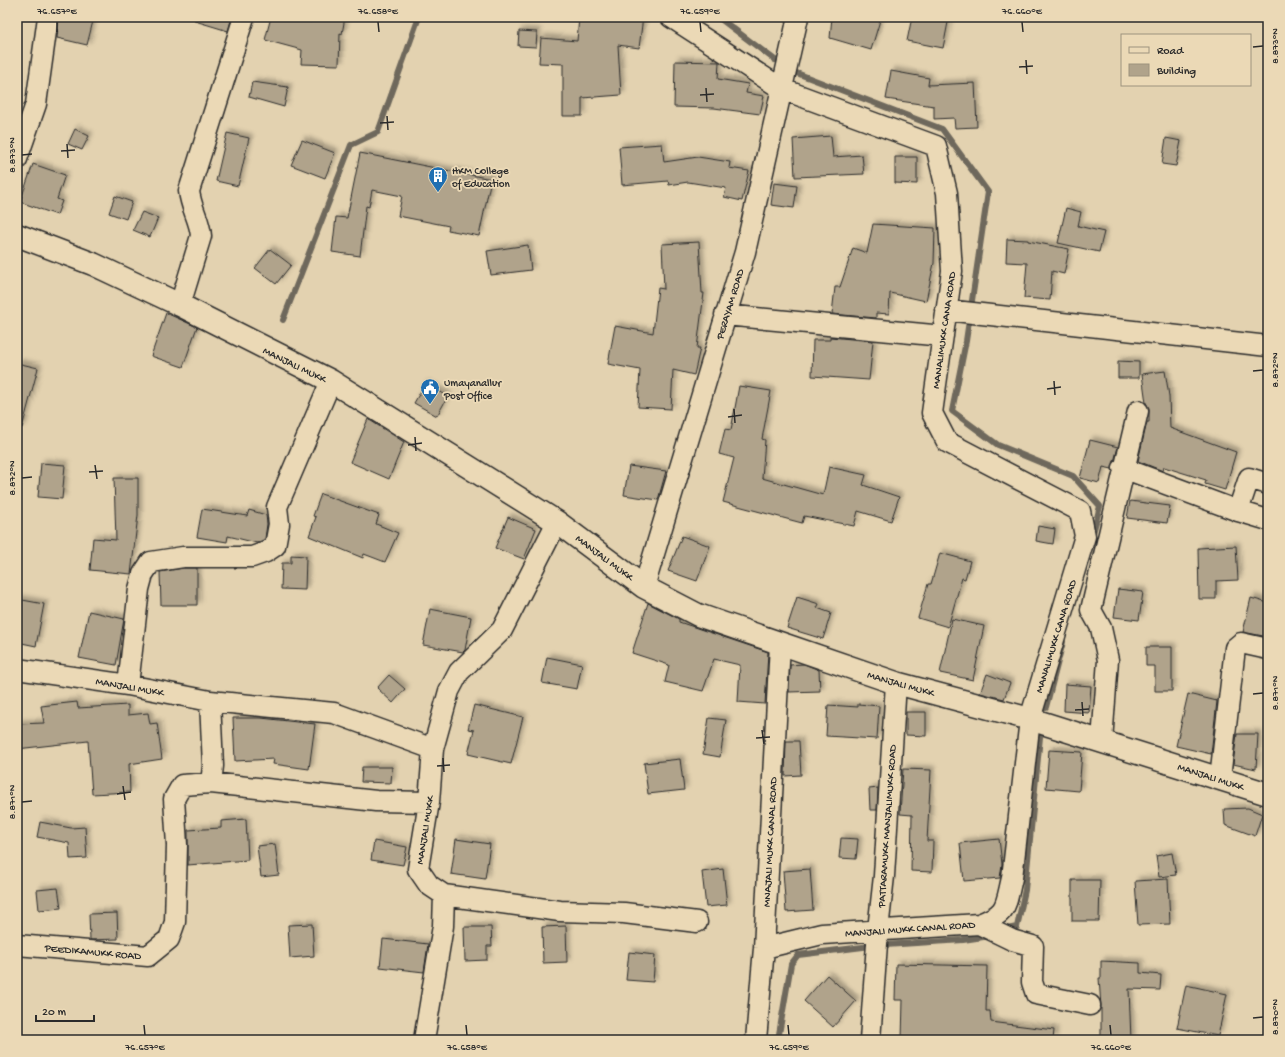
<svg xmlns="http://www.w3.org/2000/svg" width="1285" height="1057" font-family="'Gochi Hand',sans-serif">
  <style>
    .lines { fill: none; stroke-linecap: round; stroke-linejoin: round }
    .stream { stroke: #6e685b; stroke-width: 6 }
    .building { fill: #b0a38b; stroke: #2b2b2b; filter: url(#shadow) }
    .minor-casing { stroke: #2b2b2b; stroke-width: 23 }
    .tertiary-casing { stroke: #2b2b2b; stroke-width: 25 }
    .minor { stroke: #ebd9b6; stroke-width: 20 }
    .tertiary { stroke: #ebd9b6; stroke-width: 22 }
    .ticks { fill: none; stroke: #2b2b2b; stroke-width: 1.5 }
    .labels { text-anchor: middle; stroke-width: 3.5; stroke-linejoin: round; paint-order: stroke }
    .poi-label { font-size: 11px; fill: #2b2b2b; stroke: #ebd9b6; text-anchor: start }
    .street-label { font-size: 11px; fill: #2b2b2b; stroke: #ebd9b6 }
    .neatline { fill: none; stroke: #2b2b2b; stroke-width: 1.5 }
    .ticks-label { font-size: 10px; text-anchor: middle; fill: #2b2b2b }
  </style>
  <defs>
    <filter id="shadow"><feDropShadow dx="3.5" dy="-3.5" stdDeviation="2" flood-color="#0004"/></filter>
  </defs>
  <rect width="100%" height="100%" fill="#e3d2b0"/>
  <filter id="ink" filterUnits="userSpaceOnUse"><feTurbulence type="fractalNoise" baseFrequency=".025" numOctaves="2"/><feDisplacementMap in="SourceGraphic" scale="8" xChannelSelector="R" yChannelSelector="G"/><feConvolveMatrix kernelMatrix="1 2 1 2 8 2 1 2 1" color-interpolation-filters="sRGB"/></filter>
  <g filter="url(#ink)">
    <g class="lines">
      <!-- stream -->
      <path class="stream" d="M718,17L775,60
        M794,72L942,129L988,192L966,341L952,411L998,445L1073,476L1100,506L1092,537
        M283,320L351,145L378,132L419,17
        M1046,707L1063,642
        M1007,929L1017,927L1025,890L1040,737
        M885,945L963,940L990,936
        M778,1040L791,964L798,955L871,946"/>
    </g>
    <!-- building -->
    <path class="building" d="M59,17H94L87,45L57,38Z
      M195,17H232L228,31L195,21Z
      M271,17H292L311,22L312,17H345L342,34L340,33L339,65L301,64L302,50L265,40Z
      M579,17H643L639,48L618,45L621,95L582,98V116H563V64L539,63L541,38L577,41Z
      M832,17H881L871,50L830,38Z
      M912,17H949L943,48L907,41Z
      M519,31L537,32L536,47L518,46Z
      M675,61L719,62L718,79L748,84L746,93L764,96L760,114L714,108L674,107Z
      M891,71L929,78L928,85L975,83L977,127L955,128L954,118L934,119V106L886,99Z
      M252,82L288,87L284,107L249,97Z
      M75,129L89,136L82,150L68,144Z
      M227,133L249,138L238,186L216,181Z
      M831,136L833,157L862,155L864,174L795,177L793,139Z
      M1166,138L1181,141L1176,166L1162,164Z
      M302,140L335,153L325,178L291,165Z
      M662,144L664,162L698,157L730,162L729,168L749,171L742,201L724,197L726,188L688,182L669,185L668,181L622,185L619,147Z
      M360,153L491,179L479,236L448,230L449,226L398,216L402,196L372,190L369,207L366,206L360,256L332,252L336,217L347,218Z
      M895,157H917V184L895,183Z
      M33,164L65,175L57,199L62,201L57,215L20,202Z
      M774,183L797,186L794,208L771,205Z
      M115,196L132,202L126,219L109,213Z
      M1066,208L1081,212L1078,226L1104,232L1099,252L1058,243Z
      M142,212L158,218L150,237L133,230Z
      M873,224L935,228L934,263L926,301L890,293L889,314L876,313V318L832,314L835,287H840L853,248L867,253Z
      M1007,239L1028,240V241L1069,249L1064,274L1052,271L1050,300L1024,298L1027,263L1006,262Z
      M699,242L702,293H704L697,348H700L694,375L673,370L671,409L638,407L640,370L608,364L615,326L653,333L658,288L664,289L662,244Z
      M528,245L531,270L491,275L487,251Z
      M270,249L291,265L276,284L255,268Z
      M166,313L197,327L183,367L151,356Z
      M830,337L873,341L869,380L812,376L813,340H830Z
      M1118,361L1139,362V378H1118Z
      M17,363L38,368L22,428H17Z
      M1165,371L1169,396L1170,428L1236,452L1225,490L1205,484L1206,480L1164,467L1163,471L1138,461L1147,422H1149V408L1146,403L1142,374Z
      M425,384L448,396L437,416L414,403Z
      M739,386L771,391L762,439L765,440L762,478L823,495L829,467L866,475L863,485L899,497L891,521L858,511L854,526L804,516L802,523L723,502L734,458L719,454L725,429L731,430Z
      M368,419L404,442L389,479L350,462Z
      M1090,440L1118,447L1112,469L1103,467L1099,483L1080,478Z
      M41,463L65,465L62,499L38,497Z
      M629,466L666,471L658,500L624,495Z
      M114,478H138V515L131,574L90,570L93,538L116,540Z
      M321,494L379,515L376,524L398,533L385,562L364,554L363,558L309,536L316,517L313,516Z
      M1130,501L1170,506L1167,523L1127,518Z
      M202,509L247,516L249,510L266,515L267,524L265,539L257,543L228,536L227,542L197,537Z
      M508,517L536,529L524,559L495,548Z
      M1038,526L1055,529L1053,544L1036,541Z
      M682,536L710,546L697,581L668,571Z
      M1236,546L1238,580L1216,581V599H1199L1198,548Z
      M940,553L970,561L965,579L962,578L948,627L918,618L928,584H931Z
      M291,555L306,556L305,590L281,589L282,563H291Z
      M184,568H197V605H161L160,572Z
      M1118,589L1143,592L1139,620L1114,617Z
      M797,597L819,604L817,608L831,613L823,639L787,628Z
      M1251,598L1268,603V637L1243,632Z
      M17,599L44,604L36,646L17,642Z
      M648,603L679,619V622L768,652L765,704L738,702L740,665L714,659L703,691L665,682L669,665L632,653Z
      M430,609L471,617L465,650L463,652L423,645Z
      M89,611L124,619L116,665L79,658Z
      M952,619L984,626L973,680L940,673Z
      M1146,647H1172V691H1155V666H1146Z
      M547,657L582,664L577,689L542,683Z
      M804,664L819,670L820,691L789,692L790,665Z
      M987,674L1010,683L1004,699L980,693Z
      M389,675L405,689L393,703L377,688Z
      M1065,684L1091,686L1089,713L1064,711Z
      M1188,694L1217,701L1211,754L1176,746Z
      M77,702L78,708L128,705V715L148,713L150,724L157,723L162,759L129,764L130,792L92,794L88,741L17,749V724L44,723L41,706Z
      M858,704L879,706L877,739L826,736L828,705L858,707Z
      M474,705L523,717L511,764L468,754L474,730L468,729Z
      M906,712H926V736L906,735Z
      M233,718H261L315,724L309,769L273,764L274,759L235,761Z
      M709,718L726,720L720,757L703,754Z
      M1237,734H1258L1256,769L1233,764Z
      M786,741H799L801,775L785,776Z
      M1049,750L1082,752L1079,791L1046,788Z
      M680,759L684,790L648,794L644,763Z
      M362,767H392L391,783L361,782Z
      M903,769L931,770L927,841H933L932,872L911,871L912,815L900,814Z
      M878,788L877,810H870L869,789Z
      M1248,808L1262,814L1255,836L1225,825L1224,809Z
      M246,819L248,860L188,865V830L221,828V821Z
      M40,822L71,828L85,827L87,858L70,859L69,843L37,837Z
      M841,838L858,839L856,859L839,858Z
      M456,839L490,844L485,879L451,874Z
      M999,839L1002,864L1000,878L964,881L960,843Z
      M374,841L407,847L403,865L371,860Z
      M275,844L279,875L261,877L257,846Z
      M1172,853L1176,875L1159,877L1156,856Z
      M723,869L727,905L706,907L702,872Z
      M810,869L813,910L786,912L783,871Z
      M1168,879L1170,924L1138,925L1135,881Z
      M1072,880H1100L1099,921H1072Z
      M58,888L61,908L39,910L37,890Z
      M117,913L118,939L90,940L89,914Z
      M312,924L314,956L290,958L288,925Z
      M566,926L567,962L543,963L542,927Z
      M464,927H491L492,946H487V960L465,961Z
      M383,939L428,944L424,972L380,967Z
      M629,952L655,955L653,982L626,980Z
      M1101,961L1140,963V973L1161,975L1160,990L1129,989L1131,1040H1101V1007L1099,978H1101Z
      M896,964L987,966L986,1011H990L991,1022L1054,1030L1053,1040H902L903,1000H895Z
      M827,975L856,1001L833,1027L804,1001Z
      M1186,985L1227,994L1218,1036L1177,1028Z"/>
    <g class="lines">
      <defs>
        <path id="minor" d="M671,17L782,89L936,146L947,193L952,271L932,413L947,442L1080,511L1085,536L1030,719L1012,878C1005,907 1008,913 979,924L822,934L764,948
          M17,159L36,104L48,17
          M180,305L201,236C200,220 191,209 189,191L244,17
          M946,310L1268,346
          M725,315L943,336
          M1123,468L1238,511L1268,520
          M1238,511L1249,478L1268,484
          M644,587L745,252L798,17
          M17,669L128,685L210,701L213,766L211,783
          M128,685L139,589L143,574L151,562L183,557H252L266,552L275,546L279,524L277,507L331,381
          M210,701L334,713L433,749
          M1102,741L1108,660L1101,628L1091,610L1138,411
          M1220,778L1235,648L1241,643L1268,649
          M444,895L560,911L624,913L697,922
          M979,924L1012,940L1033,946L1032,982L1036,994L1090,1005
          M17,945L148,956L169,939L175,922L177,845L174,799L182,785L211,783L376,801L429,802
          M424,1040L443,926L444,895L429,885L418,869L429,802L433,749L449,691L459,672L502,630L557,522
          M756,1040L764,948L780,644
          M870,1040L878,930L884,876L896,683"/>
        <path id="tertiary" d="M17,235L93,264L180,305L331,381L557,522L644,587L698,615L896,683L1030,719L1268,794"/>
      </defs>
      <!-- minor casing -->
      <use href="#minor" class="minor-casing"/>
      <!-- tertiary casing -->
      <use href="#tertiary" class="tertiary-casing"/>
      <!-- minor -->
      <use href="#minor" class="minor"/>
      <!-- tertiary -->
      <use href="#tertiary" class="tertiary"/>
    </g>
  </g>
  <!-- ticks -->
  <path class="ticks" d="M57,22V32M378,22L379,32M700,22L701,32M1022,22L1023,32M1253,47L1263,46M1026,60L1027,74M1019,67L1033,66M706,88L707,102M700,95L714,94M387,116L388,130M380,123L394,122M67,144L68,158M61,151L75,150M22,155L32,154M1253,371L1263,370M1054,381L1055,395M1047,389L1061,387M734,409L735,423M728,417L742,415M415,437L416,451M408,445L422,443M95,465L97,479M89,472L103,471M22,478L32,477M1253,694L1263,693M1082,702L1083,716M1075,710L1089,709M762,730L764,744M756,738L770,737M443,758L444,772M437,766L450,765M123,786L125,800M117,794L131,792M22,802L32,801M1253,1018L1263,1017M144,1025L145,1035M466,1025L467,1035M788,1025L789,1035M1110,1025L1111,1035"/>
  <!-- icons -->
  <defs>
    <symbol id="building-pin" viewBox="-11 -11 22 30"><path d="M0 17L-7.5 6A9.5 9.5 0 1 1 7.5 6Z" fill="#1f6fb2" stroke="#ebd9b6"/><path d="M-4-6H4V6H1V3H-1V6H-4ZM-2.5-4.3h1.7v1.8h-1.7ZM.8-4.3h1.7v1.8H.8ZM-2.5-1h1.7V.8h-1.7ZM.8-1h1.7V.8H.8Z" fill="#fff"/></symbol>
    <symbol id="civic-pin" viewBox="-11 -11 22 30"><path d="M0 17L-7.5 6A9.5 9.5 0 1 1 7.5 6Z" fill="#1f6fb2" stroke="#ebd9b6"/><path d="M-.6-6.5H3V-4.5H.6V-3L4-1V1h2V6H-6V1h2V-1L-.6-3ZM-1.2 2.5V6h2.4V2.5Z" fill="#fff"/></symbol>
  </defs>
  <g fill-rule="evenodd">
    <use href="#building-pin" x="427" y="165" width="22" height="30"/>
    <use href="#civic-pin" x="419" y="377" width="22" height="30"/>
  </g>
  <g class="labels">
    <!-- poi labels -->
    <g class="poi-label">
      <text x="452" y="174">HKM College<tspan x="452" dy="13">of Education</tspan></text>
      <text x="444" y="386">Umayanallur<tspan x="444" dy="13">Post Office</tspan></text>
    </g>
    <!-- street labels -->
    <g class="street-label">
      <text transform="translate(729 304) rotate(-73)" y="4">PERAYAM ROAD</text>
      <text transform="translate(943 330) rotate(-82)" y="4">MANALIMUKK CANA ROAD</text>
      <text transform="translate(295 364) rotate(26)" y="4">MANJALI MUKK</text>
      <text transform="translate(605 557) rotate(37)" y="4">MANJALI MUKK</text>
      <text transform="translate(1055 636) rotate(-73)" y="4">MANALIMUKK CANA ROAD</text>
      <text transform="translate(901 683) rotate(16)" y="4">MANJALI MUKK</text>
      <text transform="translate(130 686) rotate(10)" y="4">MANJALI MUKK</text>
      <text transform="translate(1211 776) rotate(18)" y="4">MANJALI MUKK</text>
      <text transform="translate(886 826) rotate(-86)" y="4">PATTARAMUKK MANJALIMUKK ROAD</text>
      <text transform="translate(424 830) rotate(-81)" y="4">MANJALI MUKK</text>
      <text transform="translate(769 842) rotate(-87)" y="4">MNAJALI MUKK CANAL ROAD</text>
      <text transform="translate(910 928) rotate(-4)" y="4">MANJALI MUKK CANAL ROAD</text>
      <text transform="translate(93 951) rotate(5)" y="4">PEEDIKAMUKK ROAD</text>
    </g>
  </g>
  <!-- margin -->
  <rect width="1285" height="1057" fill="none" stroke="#ebd9b6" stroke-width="44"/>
  <!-- legend -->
  <rect x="1121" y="34" width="130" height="52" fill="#ebd9b6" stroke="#9e937e"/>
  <rect x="1129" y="47" width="20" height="6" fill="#ebd9b6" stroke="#9e937e"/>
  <text x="1157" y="54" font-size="12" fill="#2b2b2b">Road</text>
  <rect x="1129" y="64" width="20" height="12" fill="#b0a38b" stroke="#9e937e"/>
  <text x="1157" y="74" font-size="12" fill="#2b2b2b">Building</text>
  <!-- scale -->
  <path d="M36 1015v6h58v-6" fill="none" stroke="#2b2b2b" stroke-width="2"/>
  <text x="42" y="1015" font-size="12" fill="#2b2b2b" stroke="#ebd9b6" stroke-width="3" paint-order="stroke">20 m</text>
  <rect x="22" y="22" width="1241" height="1013" class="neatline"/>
  <g class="ticks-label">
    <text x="57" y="14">76.657°E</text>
    <text x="378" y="14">76.658°E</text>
    <text x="700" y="14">76.659°E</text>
    <text x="1022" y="14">76.660°E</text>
    <text transform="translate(1274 46) rotate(-90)" y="4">8.873°N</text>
    <text transform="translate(11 155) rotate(-90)" y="4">8.873°N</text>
    <text transform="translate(1274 370) rotate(-90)" y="4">8.872°N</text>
    <text transform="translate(11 478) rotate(-90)" y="4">8.872°N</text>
    <text transform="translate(1274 693) rotate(-90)" y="4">8.871°N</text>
    <text transform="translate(11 802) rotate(-90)" y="4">8.871°N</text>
    <text transform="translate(1274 1017) rotate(-90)" y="4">8.870°N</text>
    <text x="145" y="1050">76.657°E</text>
    <text x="467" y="1050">76.658°E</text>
    <text x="789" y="1050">76.659°E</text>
    <text x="1111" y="1050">76.660°E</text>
  </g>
</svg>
